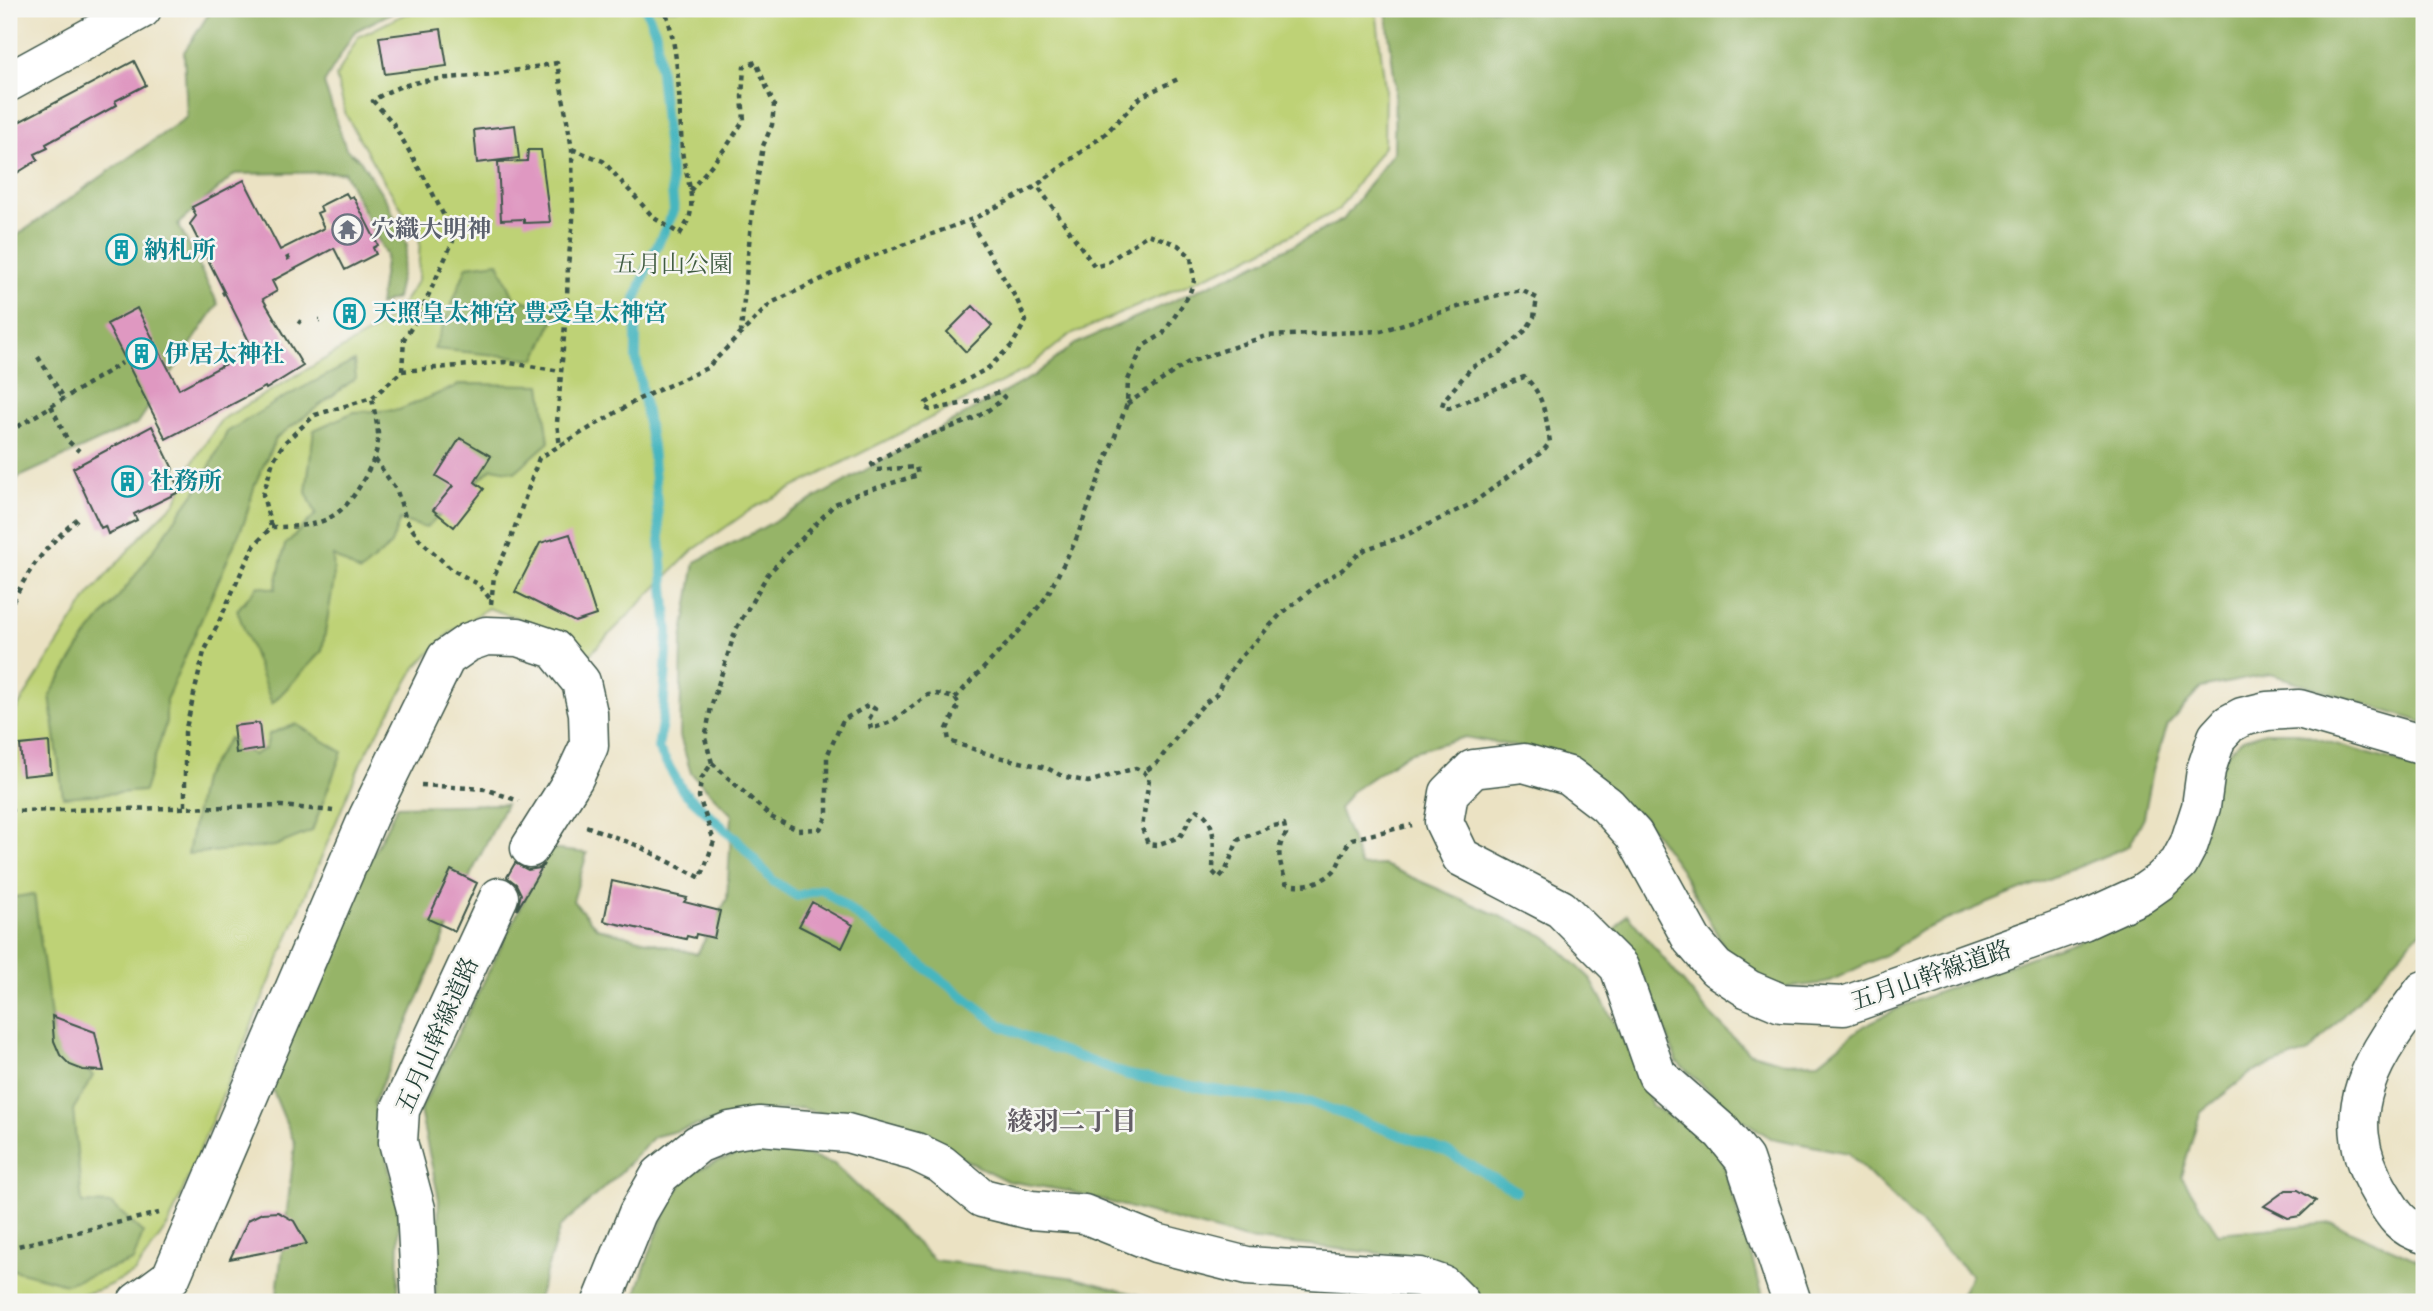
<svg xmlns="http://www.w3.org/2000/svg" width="2433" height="1311" font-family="Cardo,'Noto Serif JP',serif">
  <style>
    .green { fill: #bed276; stroke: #6e8855; stroke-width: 2 }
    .forest { fill: #96b467; stroke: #5a784e; stroke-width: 2 }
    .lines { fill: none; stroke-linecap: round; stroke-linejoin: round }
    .stream { stroke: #47b6bf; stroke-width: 10 }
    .building { fill: #df98c1 }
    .secondary-casing { stroke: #3e5649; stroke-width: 41 }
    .highway-casing { stroke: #3e5649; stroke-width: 41 }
    .path { stroke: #3e5649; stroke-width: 4.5; stroke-dasharray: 5 5; stroke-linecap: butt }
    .secondary { stroke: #fff; stroke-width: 38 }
    .highway { stroke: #fff; stroke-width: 38 }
    .labels { text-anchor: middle; stroke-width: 5; stroke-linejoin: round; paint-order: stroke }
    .worship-label { font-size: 24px; font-weight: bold; fill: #5b616d; stroke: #f6f6f2; text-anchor: start }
    .culture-label { font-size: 24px; font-weight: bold; fill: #0d838f; stroke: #f6f6f2; text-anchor: start }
    .park-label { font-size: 24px; fill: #3f5b41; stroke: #f6f6f2 }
    .street-label { font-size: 24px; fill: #1f3d34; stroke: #f6f6f2 }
    .neighbourhood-label { font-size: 26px; font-weight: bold; fill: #625d65; stroke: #f6f6f2 }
  </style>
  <rect width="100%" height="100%" fill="#f6f6f2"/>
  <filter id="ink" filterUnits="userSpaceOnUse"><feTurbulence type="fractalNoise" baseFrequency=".0143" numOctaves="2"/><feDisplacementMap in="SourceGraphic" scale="14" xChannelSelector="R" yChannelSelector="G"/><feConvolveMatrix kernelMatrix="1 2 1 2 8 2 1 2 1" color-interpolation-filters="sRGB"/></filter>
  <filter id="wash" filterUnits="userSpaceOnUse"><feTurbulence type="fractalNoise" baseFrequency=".00686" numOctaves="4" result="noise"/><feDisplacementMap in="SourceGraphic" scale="28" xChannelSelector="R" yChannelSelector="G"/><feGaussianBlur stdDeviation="1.57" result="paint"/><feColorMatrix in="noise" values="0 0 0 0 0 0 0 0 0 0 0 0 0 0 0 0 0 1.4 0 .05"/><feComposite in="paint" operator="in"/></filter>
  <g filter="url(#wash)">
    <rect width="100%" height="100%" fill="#ebe2c3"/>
    <!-- green -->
    <path class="green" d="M442,9H1376L1385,88L1384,146L1338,210L1244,260L1068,336L1027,369L753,508L692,551L582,662L535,624L488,608L450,633L416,667L361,762L169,1224L134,1273L101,1289L59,1300L9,1302V721L89,595L142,535L176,502L190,467L221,420L374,330L399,309L418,280L420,237L380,175L346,115L336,77L358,37L405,14Z"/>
    <!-- forest -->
    <path class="forest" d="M212,9H399L355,31L324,83L346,149L360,160L388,203L407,246L396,298L379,305L386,255L344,172L235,174L178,224L218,304L138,423L17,478L9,501V241L187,117L184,52Z
      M1386,9H2424V723L2271,674L2201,688L2168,724L2153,770L2144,817L2129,846L1922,930L1885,955L1826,983L1774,989L1732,961L1681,870L1642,816L1523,748L1465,737L1408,753L1351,792L1339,809L1361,866L1384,865L1547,937L1590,978L1639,1069L1652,1106L1684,1125L1720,1153L1765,1302H1484L1446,1270L1415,1257L1246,1239L1068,1191L1007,1181L920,1137L800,1108L738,1115L653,1137L617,1176L560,1227L537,1302H435L439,1199L420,1111L549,849L587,853L573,901L597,928L697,954L727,899L732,815L691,773L680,736L682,640L695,562L755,532L1035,375L1075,344L1250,267L1343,220L1394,151L1395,83Z
      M498,262L514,298L558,310L536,359L434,349L467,266Z
      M354,361L356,378L276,438L255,484L245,520L166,700V723L144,791L63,797L50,695L86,637L132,580L202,482L227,432L281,399Z
      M461,384L541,385L549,442L515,472L492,468L426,528L400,520L390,546L360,572L333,556L334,580L322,651L272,704L237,610L258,586L275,589L285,545L316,514L306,492L314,430L354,412L399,410Z
      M296,724L342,752L312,831L275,846L188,854L202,779L229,738L253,755L266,748L269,734Z
      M2265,732H2295L2424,770V928L2309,1052L2252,1072L2200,1113L2181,1176L2218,1233L2333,1223L2424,1263V1302H1958L1971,1275L1848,1153L1771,1138L1736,1116L1677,1062L1653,997L1628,948L1609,937L1627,914L1706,1010L1748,1052L1787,1063L1819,1062L1863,1026L1905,1005L2149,912L2229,751L2243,739Z
      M506,804L472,872L374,1102L399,1214L398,1302H276L295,1144L265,1072L397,806Z
      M34,894L53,1032L93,1076L73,1110L82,1203L112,1204L143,1233L133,1261L66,1284L9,1269V898Z
      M775,1146L834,1164L934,1260L1075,1278L1163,1302H633C645,1271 666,1189 694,1172C719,1158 747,1152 775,1146Z"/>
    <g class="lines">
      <!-- stream -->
      <path class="stream" d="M646,9L656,33L674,211L652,256L636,298V358L652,446L668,633L663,716L658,748L683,791L739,842L773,881L797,896L822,889L1002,1026L1037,1042L1128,1075L1256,1097L1313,1103L1447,1152L1516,1191"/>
    </g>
    <g id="blocks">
      <!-- building -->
      <path class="building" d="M441,29L447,66L385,74L379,37Z
        M134,61L146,85L115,101L117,105L46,144L48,148L35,154L38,160L9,178V109L17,123Z
        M515,125L519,158L477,163L474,130Z
        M528,150H541L550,222L524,223V219L501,220L498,162L527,161Z
        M244,180L280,250L324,228L317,213L322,211L320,206L346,193L349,198L353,196L378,245L373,248L376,254L345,270L334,248L272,281L277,291L263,299L303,366L266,389L265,387L166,439L107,324L137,308L179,389L253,349L190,224L196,216L192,207Z
        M973,306L992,326L966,352L947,332Z
        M152,426L173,469L171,471L181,491L134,514L137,520L108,534L105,526L101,528L73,468Z
        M460,438L491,456L475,482L484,489L454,527L433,510L453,486L436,476Z
        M570,534L596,615L575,622L515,592L540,543Z
        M259,723L262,749L236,753L233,726Z
        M49,742L51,773L23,776L20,745Z
        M515,863L528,870L540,868L544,864L517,910L521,894L516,884L507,877Z
        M451,870L477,883L455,931L428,919Z
        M612,881L687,898L684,902L720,911L714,938L696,934L695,938L687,936L686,939L604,921Z
        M812,902L853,925L842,948L799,926Z
        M52,1016L95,1032L104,1071L83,1070L70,1065L60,1055L54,1041Z
        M2286,1190H2298L2316,1201L2300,1216L2288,1218L2264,1206Z
        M278,1212L294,1221L307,1244L230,1259L248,1220L262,1213Z"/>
    </g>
  </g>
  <g filter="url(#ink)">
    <use href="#blocks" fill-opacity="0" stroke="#3e5649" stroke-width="2"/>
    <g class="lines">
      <defs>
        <path id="secondary" d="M2424,990C2375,1054 2332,1112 2380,1192C2392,1212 2400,1228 2424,1234
          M137,1302L171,1277L368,817L446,658L469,642L486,636L518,637L554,649L581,682L588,713L589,746L574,778L530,848
          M421,1302L416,1209L398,1142L400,1110L499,897
          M602,1302L638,1213L660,1175L698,1144L730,1131L759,1126L847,1133L916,1152L941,1164L982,1198L1031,1210L1084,1214L1156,1243L1247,1266L1420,1277L1443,1285L1460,1302
          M1792,1302L1744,1159L1722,1132L1657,1075L1619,967L1561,909L1461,857L1444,822L1449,793L1473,769L1524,763L1569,776L1607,805L1634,835L1692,940L1716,968L1748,989L1781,1003L1844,1006L2083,921L2142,894L2159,882L2179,863L2189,844L2201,807L2206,770L2217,737L2229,724L2242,717L2267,711L2299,709L2424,745"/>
        <path id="highway" d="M9,82L142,9"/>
      </defs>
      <!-- secondary casing -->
      <use href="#secondary" class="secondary-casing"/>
      <!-- highway casing -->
      <use href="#highway" class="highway-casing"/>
      <!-- path -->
      <path class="path" d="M572,149L603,161L654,218L680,234C683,228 689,221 690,215C695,193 684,171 682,150C679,102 680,54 665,9
        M690,191L727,146L744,120L742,97L744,67L756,62L774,105L772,125L763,146L752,211L741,332
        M286,259L290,257
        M222,294L224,293
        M319,320H320
        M298,321L301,323
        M38,357L64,398
        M402,371L504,362L561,371
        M1127,404L1187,363L1266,336L1381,331L1490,297L1521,290L1537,298L1534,317L1526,330L1500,353L1472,367L1444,400L1442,406L1449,408L1524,377C1544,392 1546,419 1550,442L1543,451L1473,503L1402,537L1366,549L1355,557L1342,570L1316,586L1280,615L1238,660L1222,683L1216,695L1205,703L1187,723L1157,763L1144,772
        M51,406L68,441L79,451
        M9,432L122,363
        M375,459L397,491L406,520L420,540L451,569L478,584L491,600
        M271,527C320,527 341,522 365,477C371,465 377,455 378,441C379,428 374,412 372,398
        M491,604L494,576L509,544L539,458L639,399L707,368L771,303L860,261L975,218L1033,188L1105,134L1142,96L1178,79
        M9,610C28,568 44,549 77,519
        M955,698L1021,629L1047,596L1075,542L1127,404L1128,380L1143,346L1163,334L1189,295L1194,281L1191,257L1178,245L1148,234L1105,264L1095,267L1037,185
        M712,763L771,817L798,830L820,829L827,816V756L843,720L869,705L875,709L869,719L871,729L891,722L928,695L937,694L955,698L959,704L947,729L949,741L998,757L1047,768L1062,776L1088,782L1136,768L1144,772L1149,779L1142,828L1148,844L1156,845L1180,837L1191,817L1197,810C1219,819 1213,852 1213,872L1219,878L1226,870L1238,840L1273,826L1284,824L1286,834C1274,850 1281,865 1286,883C1301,889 1327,882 1336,868C1342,858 1343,848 1352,839L1412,825
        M421,785L485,789L519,801
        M185,806V732L204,652L218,624L244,566L255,545L271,527L263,495L273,461L284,443L315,415L372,398L402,371L404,339L419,316L453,241L448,224L428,184L393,123L373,101C406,76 453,79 493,74C514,71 535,67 557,63L572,149L573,220L568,265L567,299L557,423L560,447
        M9,811L281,806L333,811
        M586,826L636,845L701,878L714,841L699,797L701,779L712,763L705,738L711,707L736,629L768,574L835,504L857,494L918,475L916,467L876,470L872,464C884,457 897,449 910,443C941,428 980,423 1004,397L999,392L975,401L930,410L926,408V403L988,368L1012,345L1026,321L1017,300L969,220
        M9,1248L159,1213"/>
      <!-- secondary -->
      <use href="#secondary" class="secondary"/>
      <!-- highway -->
      <use href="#highway" class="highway"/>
    </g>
  </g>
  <!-- icons -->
  <defs>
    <symbol id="temple-ring" viewBox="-11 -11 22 22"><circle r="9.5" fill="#f6f6f2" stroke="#6b7280" stroke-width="1.5"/><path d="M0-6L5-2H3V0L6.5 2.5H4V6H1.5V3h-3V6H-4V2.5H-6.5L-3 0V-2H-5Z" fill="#6b7280"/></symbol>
    <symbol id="building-ring" viewBox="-11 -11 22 22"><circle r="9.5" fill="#f6f6f2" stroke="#0f9aa8" stroke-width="1.5"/><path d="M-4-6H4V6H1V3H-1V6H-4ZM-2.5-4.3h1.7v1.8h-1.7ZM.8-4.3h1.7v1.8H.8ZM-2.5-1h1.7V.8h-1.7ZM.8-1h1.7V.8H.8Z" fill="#0f9aa8"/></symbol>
  </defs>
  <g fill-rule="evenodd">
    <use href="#temple-ring" x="330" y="212" width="35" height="35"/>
    <use href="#building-ring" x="104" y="232" width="35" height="35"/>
    <use href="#building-ring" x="332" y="296" width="35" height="35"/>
    <use href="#building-ring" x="124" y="336" width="35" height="35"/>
    <use href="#building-ring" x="110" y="464" width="35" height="35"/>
  </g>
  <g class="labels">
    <!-- worship labels -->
    <g class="worship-label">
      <text x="371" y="237">穴織大明神</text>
    </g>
    <!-- culture labels -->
    <g class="culture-label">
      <text x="144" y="258">納札所</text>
      <text x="373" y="321">天照皇太神宮 豊受皇太神宮</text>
      <text x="165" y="362">伊居太神社</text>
      <text x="150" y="489">社務所</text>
    </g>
    <!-- park labels -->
    <g class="park-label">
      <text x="673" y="272">五月山公園</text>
    </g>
    <!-- street labels -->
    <g class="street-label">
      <text transform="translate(1931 975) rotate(-19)" y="8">五月山幹線道路</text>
      <text transform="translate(437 1035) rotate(-66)" y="8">五月山幹線道路</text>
    </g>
    <!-- neighbourhood labels -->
    <g class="neighbourhood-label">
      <text x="1072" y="1130">綾羽二丁目</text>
    </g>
  </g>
  <!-- margin -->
  <rect width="2433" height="1311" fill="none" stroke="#f6f6f2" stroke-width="35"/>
</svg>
